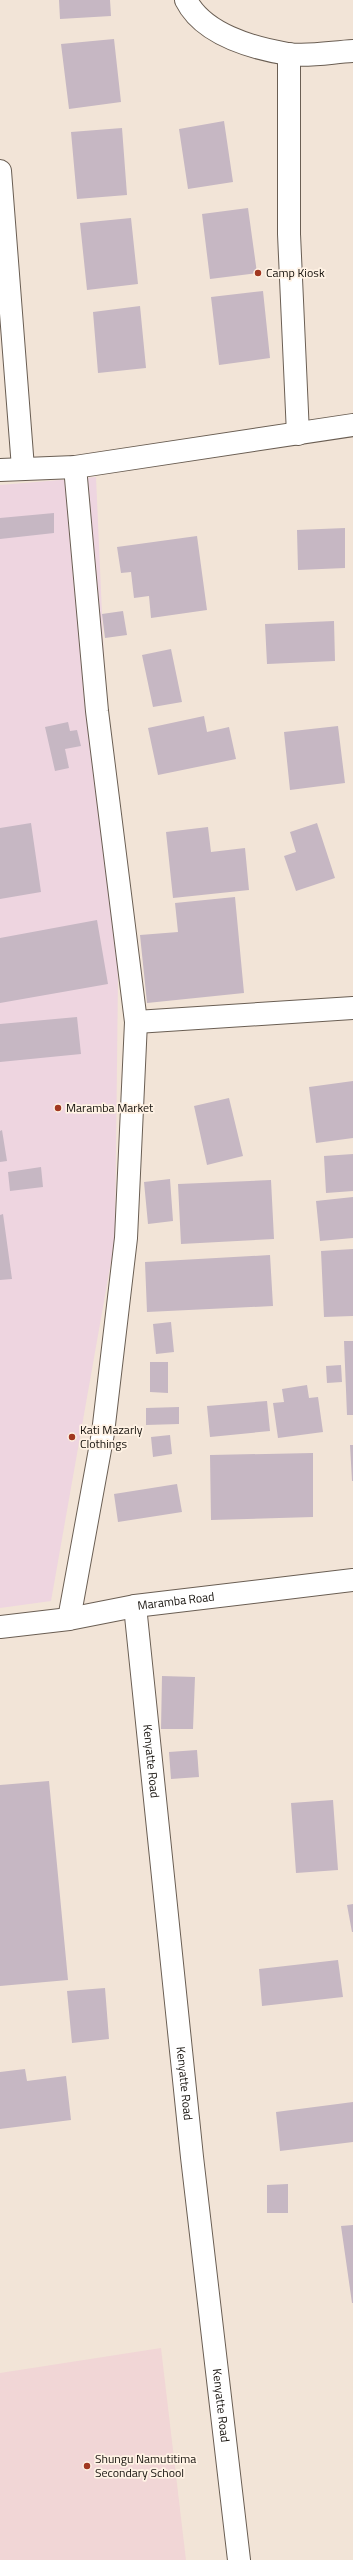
<svg xmlns="http://www.w3.org/2000/svg" width="353" height="2560" font-family="'Titillium Web',sans-serif">
  <style>
    .commercial { fill: #eed5e0 }
    .education { fill: #f1d6d6 }
    .building { fill: #c6b7c3 }
    .lines { fill: none; stroke-linecap: round; stroke-linejoin: round }
    .street-casing { stroke: #6a5e53; stroke-width: 24 }
    .street { stroke: #fff; stroke-width: 22 }
    .poi-dot { fill: #a13821; stroke: #fff2e4; stroke-width: 1.5 }
    .labels { text-anchor: middle; stroke-width: 3.5; stroke-linejoin: round; paint-order: stroke }
    .poi-label { font-size: 12px; fill: #16120d; stroke: #fff2e4; text-anchor: start }
    .street-label { font-size: 12px; fill: #16120d; stroke: #fff2e4 }
  </style>
  <rect width="100%" height="100%" fill="#f2e4d7"/>
  <!-- commercial -->
  <path class="commercial" d="M96,477L118,978L115,1239L51,1601L0,1608V485Z"/>
  <!-- education -->
  <path class="education" d="M161,2348L186,2560H0V2373Z"/>
  <!-- building -->
  <path class="building" d="M59,0H110L111,16L60,19Z
    M114,39L121,102L69,109L61,44Z
    M224,121L233,182L188,189L179,129Z
    M122,128L127,195L77,199L71,132Z
    M248,208L257,273L210,279L202,214Z
    M131,218L138,284L87,290L80,223Z
    M263,291L270,358L219,365L211,297Z
    M140,306L146,368L98,373L93,312Z
    M54,513V533L0,539V518Z
    M345,528V568L298,570L297,530Z
    M197,536L207,610L151,618L149,596L134,598L131,572L121,573L117,547Z
    M123,611L127,635L105,638L102,614Z
    M334,621L335,661L267,664L265,624Z
    M171,649L182,702L153,707L142,655Z
    M204,716L207,732L229,727L236,759L158,775L148,728Z
    M68,722L70,731L77,730L81,746L65,749L69,768L55,771L45,727Z
    M338,726L345,783L290,790L284,732Z
    M31,823L41,892L0,899V828Z
    M317,823L335,878L296,891L284,856L296,852L290,832Z
    M208,827L211,852L245,848L249,890L173,898L166,832Z
    M235,897L244,993L147,1003L140,935L178,932L175,903Z
    M97,920L108,984L0,1003V938Z
    M77,1017L81,1054L0,1062V1024Z
    M353,1081V1138L316,1143L309,1087Z
    M229,1098L243,1156L207,1165L194,1106Z
    M2,1130L7,1161L0,1162V1131Z
    M353,1154V1191L326,1193L324,1156Z
    M41,1167L43,1187L10,1191L8,1172Z
    M170,1179L173,1221L148,1224L144,1182Z
    M271,1180L274,1239L181,1244L178,1184Z
    M353,1197V1238L320,1241L316,1201Z
    M3,1214L12,1279L0,1280V1215Z
    M353,1249V1316L324,1317L321,1251Z
    M270,1255L273,1306L147,1312L145,1262Z
    M171,1322L174,1352L156,1354L153,1324Z
    M344,1341H353V1415H347Z
    M150,1362H168V1393L150,1392Z
    M341,1365L342,1382L327,1383L326,1366Z
    M307,1385L309,1398L318,1397L323,1432L278,1438L273,1403L284,1402L282,1389Z
    M267,1401L270,1431L210,1437L207,1406Z
    M179,1407V1424L146,1425V1408Z
    M170,1435L172,1454L153,1457L151,1437Z
    M350,1445H353V1481H352Z
    M313,1453V1517L211,1520L210,1455Z
    M177,1484L182,1512L118,1522L114,1494Z
    M162,1676L195,1677L193,1729H161Z
    M197,1750L199,1777L171,1779L169,1752Z
    M49,1781L68,1980L0,1986V1785Z
    M333,1800L338,1870L296,1873L291,1803Z
    M353,1904V1932H352L347,1905Z
    M338,1960L343,1997L262,2006L259,1969Z
    M105,1988L109,2039L72,2043L67,1991Z
    M25,2069L27,2081L66,2076L71,2120L0,2129V2072Z
    M353,2102V2142L280,2151L276,2112Z
    M288,2184V2213H267V2185Z
    M353,2225V2303H352L341,2226Z"/>
  <g class="lines">
    <defs>
      <g id="street">
        <path d="M186,0C203,34 252,48 288,54C308,57 333,52 353,51"/>
        <path d="M289,54V234L298,434"/>
        <path d="M0,171L23,468"/>
        <path d="M0,470L75,467L353,425"/>
        <path d="M136,1022L353,1008"/>
        <path id="s1" d="M135,1606L192,2157L239,2560"/>
        <path d="M69,1619L103,1433L126,1238L136,1022L97,711L75,467"/>
        <path id="s2" d="M0,1627L69,1619L135,1606L353,1580"/>
      </g>
    </defs>
    <!-- street casing -->
    <use href="#street" class="street-casing"/>
    <!-- street -->
    <use href="#street" class="street"/>
  </g>
  <!-- markers -->
  <g class="poi-dot">
    <circle cx="258" cy="273" r="4"/>
    <circle cx="58" cy="1108" r="4"/>
    <circle cx="72" cy="1437" r="4"/>
    <circle cx="87" cy="2466" r="4"/>
  </g>
  <g class="labels">
    <!-- poi labels -->
    <g class="poi-label">
      <text x="266" y="277">Camp Kiosk</text>
      <text x="66" y="1112">Maramba Market</text>
      <text x="80" y="1434">Kati Mazarly<tspan x="80" dy="14">Clothings</tspan></text>
      <text x="95" y="2463">Shungu Namutitima<tspan x="95" dy="14">Secondary School</tspan></text>
    </g>
    <!-- street labels -->
    <g class="street-label">
      <text dy="4" stroke="none"><textPath href="#s2" startOffset="178">Maramba Road</textPath></text>
      <text dy="4" stroke="none"><textPath href="#s1" startOffset="156">Kenyatte Road</textPath></text>
      <text dy="4" stroke="none"><textPath href="#s1" startOffset="480">Kenyatte Road</textPath></text>
      <text dy="4" stroke="none"><textPath href="#s1" startOffset="804">Kenyatte Road</textPath></text>
    </g>
  </g>
</svg>
